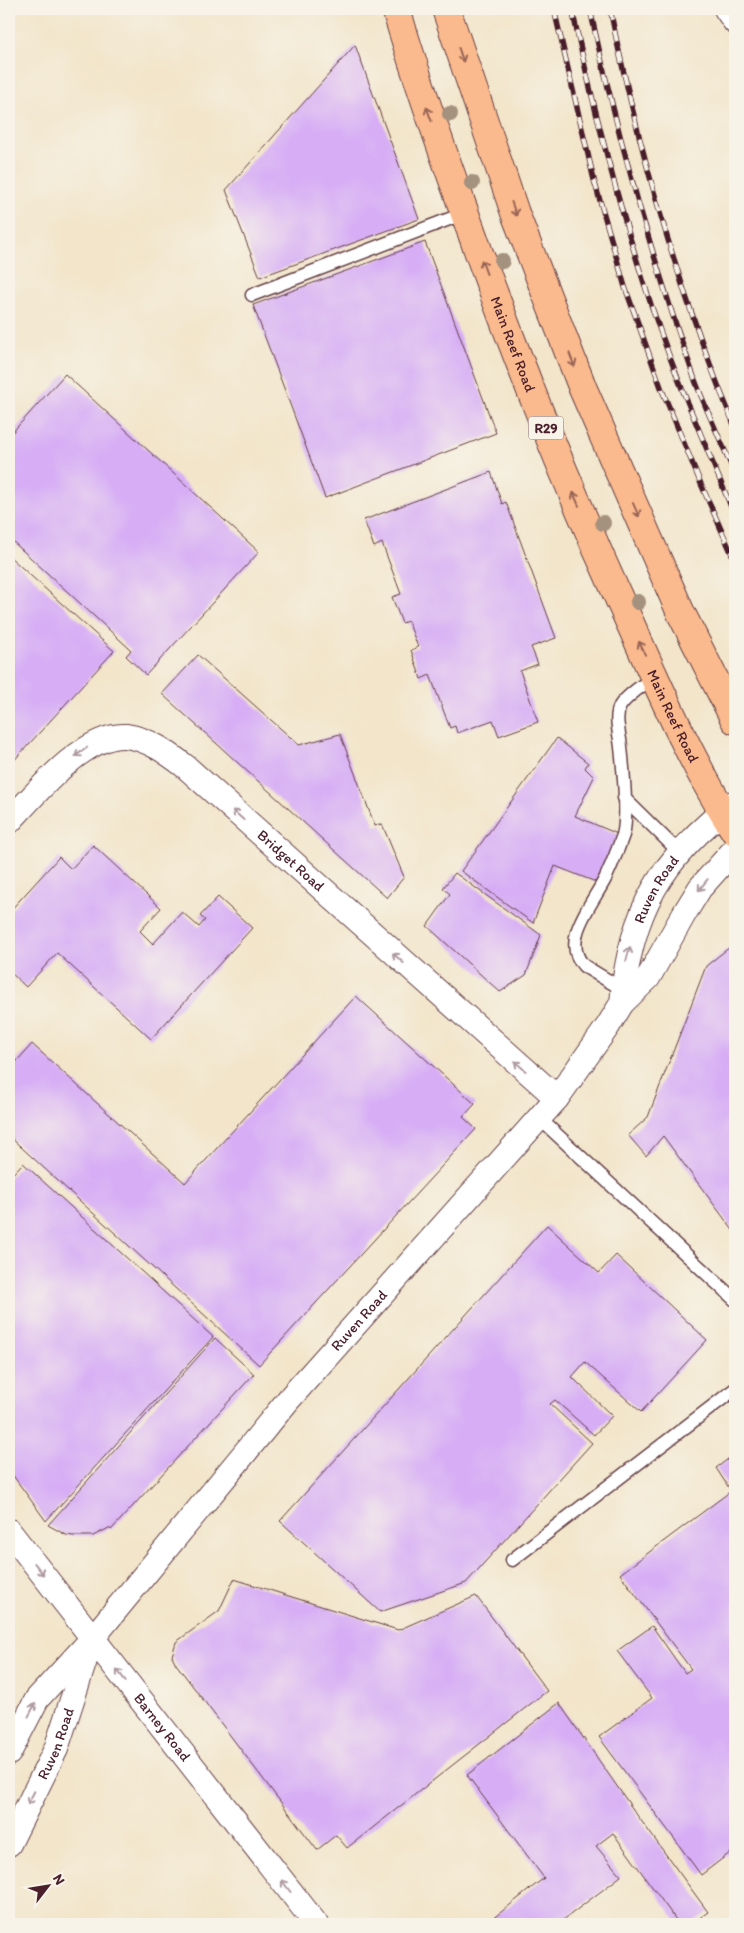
<svg xmlns="http://www.w3.org/2000/svg" width="744" height="1933" font-family="Itim,sans-serif">
  <style>
    .building { fill: #d7aef5 }
    .lines { fill: none; stroke-linecap: round; stroke-linejoin: round }
    .lane-casing { stroke: #633d43; stroke-width: 15 }
    .street-casing { stroke: #633d43; stroke-width: 26 }
    .primary-casing { stroke: #633d43; stroke-width: 30 }
    .lane { stroke: #fff; stroke-width: 12 }
    .street { stroke: #fff; stroke-width: 24 }
    .primary { stroke: #fbba8d; stroke-width: 28 }
    .rail-casing { stroke: #4a1f2b; stroke-width: 5.5 }
    .rail { stroke: #f7f3e8; stroke-width: 4; stroke-dasharray: 11; stroke-linecap: butt }
    .tree { fill: #a4917e }
    .oneway { stroke: #9a6557 }
    .oneway2 { stroke: #ae9aa0 }
    .labels { text-anchor: middle; stroke-width: 4.5; stroke-linejoin: round; paint-order: stroke }
    .shield { fill: #f7f3e8; stroke: #7e5f64; stroke-width: 1 }
    .shield-label { font-size: 14px; font-weight: bold; fill: #4a1f2b }
    .street-label { font-size: 15px; fill: #4a1f2b; stroke: #f7f3e8 }
  </style>
  <rect width="100%" height="100%" fill="#f7f3e8"/>
  <filter id="ink" filterUnits="userSpaceOnUse"><feTurbulence type="fractalNoise" baseFrequency=".02" numOctaves="2"/><feDisplacementMap in="SourceGraphic" scale="10" xChannelSelector="R" yChannelSelector="G"/><feConvolveMatrix kernelMatrix="1 2 1 2 8 2 1 2 1" color-interpolation-filters="sRGB"/></filter>
  <filter id="wash" filterUnits="userSpaceOnUse"><feTurbulence type="fractalNoise" baseFrequency=".0096" numOctaves="4" result="noise"/><feDisplacementMap in="SourceGraphic" scale="20" xChannelSelector="R" yChannelSelector="G"/><feGaussianBlur stdDeviation="1.12" result="paint"/><feColorMatrix in="noise" values="0 0 0 0 0 0 0 0 0 0 0 0 0 0 0 0 0 1.4 0 .05"/><feComposite in="paint" operator="in"/></filter>
  <g filter="url(#wash)">
    <rect width="100%" height="100%" fill="#f2e5ca"/>
    <g id="blocks">
      <!-- building -->
      <path class="building" d="M355,45L419,219L260,277L226,190Z
        M425,242L496,433L325,498L253,305Z
        M65,374L259,552L146,675L126,656L131,650L9,538V436Z
        M491,472L502,504L506,502L556,638L531,647L538,664L520,671L538,722L499,736L493,720L457,733L455,726L450,728L430,675L421,679L411,650L418,647L408,621L402,623L392,597L401,594L382,543L374,547L364,520Z
        M9,556L114,651L9,766Z
        M198,655L299,745L340,734L375,826L382,824L404,877L387,898L162,694Z
        M557,738L588,763L585,768L594,777L575,816L620,835L601,884L555,866L533,923L461,871Z
        M93,845L161,908L140,931L153,944L182,912L199,927L205,920L200,916L218,897L252,928L151,1039L57,953L26,987L9,971V912L59,857L71,869Z
        M455,873L541,935L526,975L500,992L427,926L450,894L443,888Z
        M735,943V1233L663,1136L646,1156L628,1135L648,1117L706,966Z
        M356,996L475,1104L463,1117L476,1129L259,1365L9,1136V1070L32,1044L185,1183Z
        M23,1163L213,1337L46,1521L9,1470V1441L13,1437L9,1434V1178Z
        M547,1225L599,1273L616,1255L707,1340L641,1412L585,1362L572,1377L612,1416L594,1435L555,1400L550,1404L592,1443L466,1583L380,1612L280,1521Z
        M215,1338L254,1374L111,1530L109,1528L93,1536H73L66,1535L48,1525Z
        M735,1454V1849L701,1875L599,1737L652,1698L617,1651L652,1626L685,1673L691,1669L620,1574L731,1491L716,1468Z
        M234,1579L398,1630L476,1596L547,1691L347,1848L336,1835L317,1850L176,1664L172,1656L176,1642L219,1611Z
        M559,1703L637,1815L708,1912L691,1924H679L613,1833L596,1846L621,1876L558,1924H486L544,1878L467,1775Z"/>
    </g>
  </g>
  <g filter="url(#ink)">
    <use href="#blocks" fill-opacity="0" stroke="#633d43" stroke-width="1"/>
    <g class="lines">
      <defs>
        <path id="lane" d="M252,295L465,213
          M624,798L680,853
          M627,992L584,966C559,940 594,902 606,877C612,864 618,849 623,835C628,818 623,766 621,747C620,735 614,718 620,706C628,694 644,685 655,676
          M539,1118L735,1300
          M512,1560L735,1389"/>
        <g id="street">
          <path d="M726,9L735,22"/>
          <path id="s1" d="M9,822C35,794 85,733 126,736C149,739 168,753 186,767L557,1098"/>
          <path id="s2" d="M622,1003C630,911 662,857 735,802"/>
          <path id="s3" d="M9,1531L316,1924"/>
          <path id="s4" d="M9,1753L37,1699L92,1639L289,1399L557,1098L608,1026L622,1003L648,978L684,914L700,888L735,849"/>
          <path id="s5" d="M9,1844L56,1749L89,1648"/>
        </g>
        <g id="primary">
          <path id="s6" d="M396,9C416,76 439,142 463,208C510,342 562,474 621,603C656,680 689,760 735,831"/>
          <path d="M446,9L515,213L583,389L680,611L735,720"/>
        </g>
      </defs>
      <!-- lane casing -->
      <use href="#lane" class="lane-casing"/>
      <!-- street casing -->
      <use href="#street" class="street-casing"/>
      <!-- primary casing -->
      <use href="#primary" class="primary-casing"/>
      <!-- lane -->
      <use href="#lane" class="lane"/>
      <!-- street -->
      <use href="#street" class="street"/>
      <!-- primary -->
      <use href="#primary" class="primary"/>
      <defs>
        <path id="rail" d="M554,9L594,180L625,287L662,390L701,484L735,561
          M572,9C592,101 615,193 644,283C669,363 703,439 735,516
          M590,9C617,135 652,259 695,380C707,412 722,443 735,474
          M610,9C639,150 679,294 735,427"/>
      </defs>
      <!-- rail casing -->
      <use href="#rail" class="rail-casing"/>
      <!-- rail -->
      <use href="#rail" class="rail"/>
    </g>
    <!-- trees -->
    <g class="tree">
      <circle cx="450" cy="114" r="8"/>
      <circle cx="472" cy="183" r="8"/>
      <circle cx="502" cy="261" r="8"/>
      <circle cx="603" cy="523" r="8"/>
      <circle cx="638" cy="602" r="8"/>
    </g>
    <!-- one-way arrows -->
    <defs><path id="oneway-shaft" d="M-6 0H5M1.5-3L5.5 0L1.5 3" fill="none" stroke-width="1.6" stroke-linecap="round" stroke-linejoin="round" transform="scale(1.25)"/></defs>
    <g class="oneway">
      <use href="#oneway-shaft" transform="translate(461 55) rotate(71)"/>
      <use href="#oneway-shaft" transform="translate(429 114) rotate(-110)"/>
      <use href="#oneway-shaft" transform="translate(514 209) rotate(70)"/>
      <use href="#oneway-shaft" transform="translate(484 267) rotate(-110)"/>
      <use href="#oneway-shaft" transform="translate(572 360) rotate(69)"/>
      <use href="#oneway-shaft" transform="translate(576 499) rotate(-113)"/>
      <use href="#oneway-shaft" transform="translate(636 510) rotate(66)"/>
      <use href="#oneway-shaft" transform="translate(642 648) rotate(-115)"/>
    </g>
    <g class="oneway2">
      <use href="#oneway-shaft" transform="translate(81 752) rotate(144)"/>
      <use href="#oneway-shaft" transform="translate(238 815) rotate(-138)"/>
      <use href="#oneway-shaft" transform="translate(703 885) rotate(129)"/>
      <use href="#oneway-shaft" transform="translate(628 954) rotate(-76)"/>
      <use href="#oneway-shaft" transform="translate(398 958) rotate(-138)"/>
      <use href="#oneway-shaft" transform="translate(520 1066) rotate(-138)"/>
      <use href="#oneway-shaft" transform="translate(39 1569) rotate(52)"/>
      <use href="#oneway-shaft" transform="translate(121 1675) rotate(-128)"/>
      <use href="#oneway-shaft" transform="translate(32 1710) rotate(-62)"/>
      <use href="#oneway-shaft" transform="translate(31 1798) rotate(116)"/>
      <use href="#oneway-shaft" transform="translate(286 1886) rotate(-127)"/>
    </g>
  </g>
  <g class="labels">
    <!-- shield labels -->
    <rect class="shield" x="528.5" y="416.5" width="35" height="23" rx="4"/>
    <g class="shield-label">
      <text x="546" y="433">R29</text>
    </g>
    <!-- street labels -->
    <g class="street-label">
      <text dy="5" stroke="none"><textPath href="#s6" startOffset="355">Main Reef Road</textPath></text>
      <text dy="5" stroke="none"><textPath href="#s6" startOffset="760">Main Reef Road</textPath></text>
      <text dy="5" stroke="none"><textPath href="#s1" startOffset="358">Bridget Road</textPath></text>
      <text dy="5" stroke="none"><textPath href="#s2" startOffset="120">Ruven Road</textPath></text>
      <text dy="5" stroke="none"><textPath href="#s4" startOffset="558">Ruven Road</textPath></text>
      <text dy="5" stroke="none"><textPath href="#s3" startOffset="249">Barney Road</textPath></text>
      <text dy="5" stroke="none"><textPath href="#s5" startOffset="111">Ruven Road</textPath></text>
    </g>
  </g>
  <!-- margin -->
  <rect width="744" height="1933" fill="none" stroke="#f7f3e8" stroke-width="30"/>
  <!-- north arrow -->
  <g transform="translate(48 1886) rotate(59)" stroke="#f7f3e8" stroke-width="4" paint-order="stroke">
  <path d="M0-4L9 19L0 12L-9 19Z" fill="#4a1f2b"/>
  <text y="-8" font-size="14" font-weight="bold" text-anchor="middle" fill="#4a1f2b">N</text>
  </g>
</svg>
